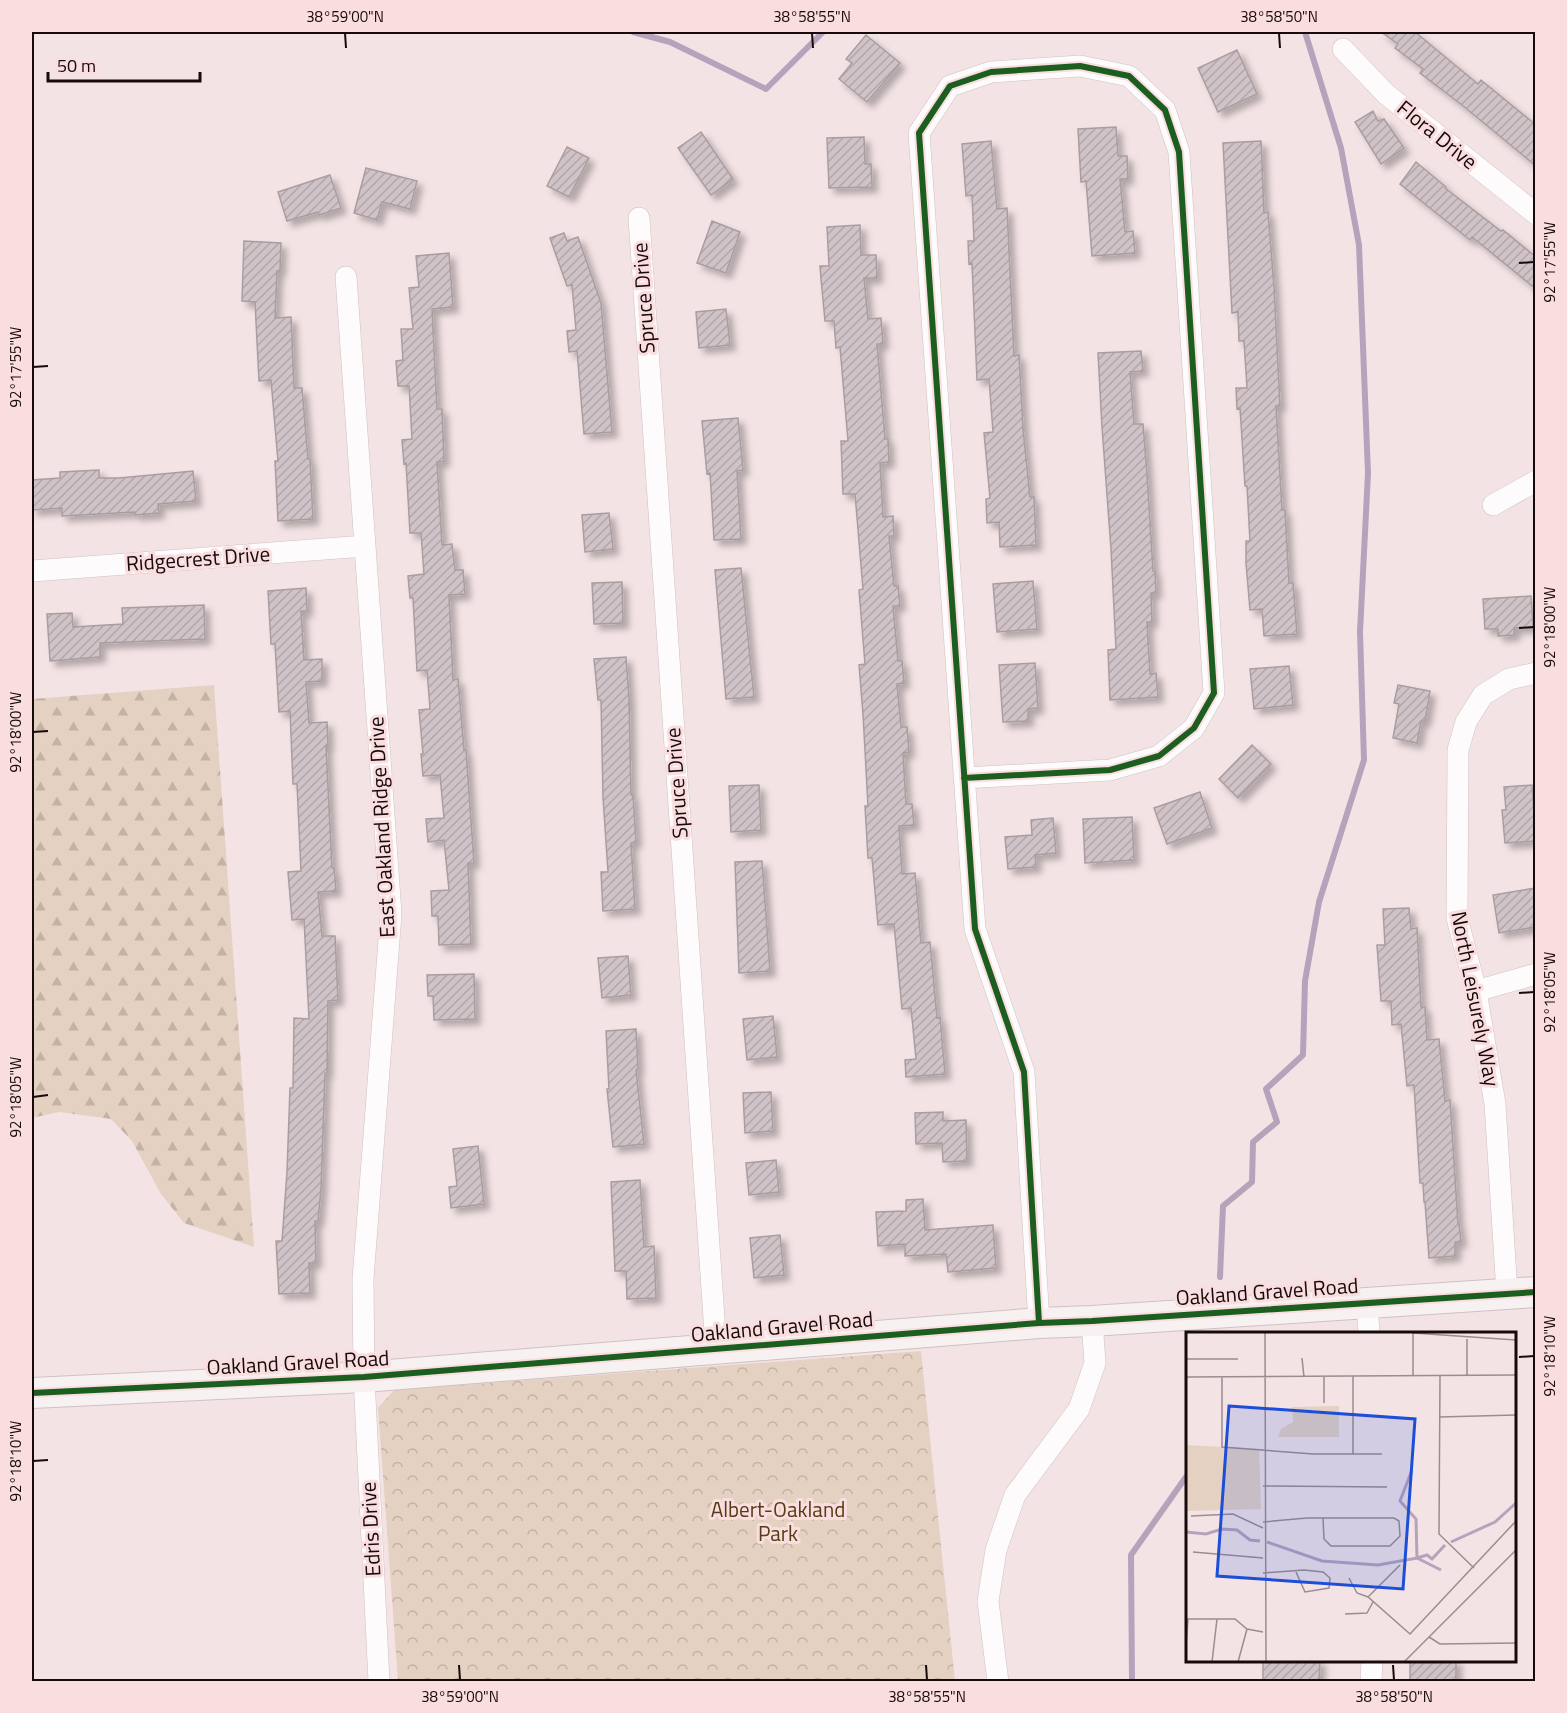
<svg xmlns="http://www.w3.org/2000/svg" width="1567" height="1713" font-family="'Titillium Web',sans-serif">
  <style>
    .forest { fill: url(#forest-firs) }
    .park { fill: url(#park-crowns) }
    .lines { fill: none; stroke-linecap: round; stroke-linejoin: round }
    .stream { stroke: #b5a3bc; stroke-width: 6 }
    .building { fill: url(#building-hatch); stroke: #aa9da1; stroke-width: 1.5; filter: url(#shadow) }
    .street-casing { stroke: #cfc1c2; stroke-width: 22 }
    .secondary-casing { stroke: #cfc1c2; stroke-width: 32 }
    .street { stroke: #fdfbfb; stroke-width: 21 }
    .secondary { stroke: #f7f2f1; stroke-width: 30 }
    .cycleway-casing { stroke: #fadddf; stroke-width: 10 }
    .cycleway { stroke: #1b5e20; stroke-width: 6 }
    .ticks { fill: none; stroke: #160a0b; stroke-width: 2 }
    .labels { text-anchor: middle; stroke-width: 6; stroke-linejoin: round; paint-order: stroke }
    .street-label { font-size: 21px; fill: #160a0b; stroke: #fadddf }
    .park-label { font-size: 21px; fill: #563c12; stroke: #fadddf }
    .inset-river { fill: none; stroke: #b5a3bc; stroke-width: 3 }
    .inset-road { fill: none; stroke: #9b8c8e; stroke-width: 1.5 }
    .view { fill: #1d4ed8; fill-opacity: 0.15; stroke: #1d4ed8; stroke-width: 3 }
    .inset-edge { fill: none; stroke: #160a0b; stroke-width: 3 }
    .neatline { fill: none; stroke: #160a0b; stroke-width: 2 }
    .ticks-label { font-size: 15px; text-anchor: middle; fill: #160a0b }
  </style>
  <defs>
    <pattern id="forest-firs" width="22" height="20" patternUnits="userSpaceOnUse" patternTransform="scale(1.5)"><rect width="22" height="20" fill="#e4d1c2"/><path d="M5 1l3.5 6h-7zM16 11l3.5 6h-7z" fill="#c3b2a5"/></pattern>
    <pattern id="park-crowns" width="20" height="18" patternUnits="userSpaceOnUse" patternTransform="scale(1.5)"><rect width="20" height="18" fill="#e4d1c2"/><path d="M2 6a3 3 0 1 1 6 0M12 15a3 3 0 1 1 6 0" fill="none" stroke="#c3b2a5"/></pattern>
    <pattern id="building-hatch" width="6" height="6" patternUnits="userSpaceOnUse" patternTransform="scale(1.5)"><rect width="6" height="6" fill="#d0c3c7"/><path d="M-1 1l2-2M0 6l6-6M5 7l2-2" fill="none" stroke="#b2a6aa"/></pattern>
    <filter id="shadow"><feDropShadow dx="5.5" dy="5.5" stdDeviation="3" flood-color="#0004"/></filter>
  </defs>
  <rect width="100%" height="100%" fill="#f4e3e5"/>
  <!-- forest -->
  <path class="forest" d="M214,685L254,1247L184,1223L161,1194L132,1141L111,1119L59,1112L32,1118V699Z"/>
  <!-- park -->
  <path class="park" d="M921,1351L955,1681H398L378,1408L394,1390Z"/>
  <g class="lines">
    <!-- stream -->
    <path class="stream" d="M633,32L670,42L766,89L823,32
      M1220,1277L1223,1206L1252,1182L1253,1142L1277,1122L1266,1089L1303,1055L1305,981L1319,902L1364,760L1360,632L1368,473L1359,245L1341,148L1305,32
      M1132,1682L1131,1555L1188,1474"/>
  </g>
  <!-- building -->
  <path class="building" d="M1381,32H1415L1478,84L1481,80L1536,125V166L1462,105L1420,73L1423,69L1395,48L1398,44Z
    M866,35L900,63L867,102L839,79L852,63L846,59Z
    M1237,50L1257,94L1218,112L1198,68Z
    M1373,111L1378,121L1384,119L1404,148L1381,164L1355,122Z
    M1116,127L1118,156H1127L1128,179H1120L1125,232L1133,231L1135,253L1092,256L1086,181L1081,182L1078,129Z
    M701,132L733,179L711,195L678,148Z
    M864,137L865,164H871L872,187L829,188L827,138Z
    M991,141L997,209L1007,208L1014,356L1019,355L1023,429L1030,497H1034L1036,545L1000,547L999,522L987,523L986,499L990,498L984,433L993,432L989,379L977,380L972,263L969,264L968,241H974L972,195L966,196L962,144Z
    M1261,141L1264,213L1268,212L1274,287L1280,406H1276L1282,510H1285L1289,583H1293L1297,634L1264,636L1262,609L1250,610L1246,563V541H1250L1247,486H1245L1240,408L1237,409L1236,388H1247L1244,341H1239L1238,312L1232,313L1223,143Z
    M567,147L589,158L569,197L547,186Z
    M1416,162L1446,187L1445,188L1501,231L1503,230L1536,257V289L1472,237L1470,240L1400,184Z
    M366,168L417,181L410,209L382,202L377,220L354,213Z
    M330,175L341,208L319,215L318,212L287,221L278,192Z
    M712,221L740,232L726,273L697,263Z
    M860,225L861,255H876L877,278H864L868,319L881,318L883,344H877L885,439H888L889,462L880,463L883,517L893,516L894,536H889L894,586H898L900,606H893L898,661H902L904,683L897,684L901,727H907L909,752L903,753L906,804H912L914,825L899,826L902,874L915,873L921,943L930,942L937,1018L940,1017L945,1074L906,1077L905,1060L916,1059L911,1008L902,1009L894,924L878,925L872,858H868L865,806H868L863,714L859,665L865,664L859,590L863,589L855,494H843L841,441H848L840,347L836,348L834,321H825L821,279L820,266H829L827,227Z
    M564,233L567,241L578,237L601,303L612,432L584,434L577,351L569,352L567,331L576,330L572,285L567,286L550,238Z
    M244,241L281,243L280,271H277L275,318L291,317L294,388H302L308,459H310L313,519L278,521L275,461H278L271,380L259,381L255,302L242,301Z
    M449,253L453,307L432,309L437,409H442L444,461L437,462L442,545L452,544L455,570H463L465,594L449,595L453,680L458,679L464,750H466L474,863H468L471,944L439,945L438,916H432L431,891L449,890L444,840L428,842L426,819L444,818L440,775L423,776L421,754H423L419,710L430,709L427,670L417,671L413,598H410L408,576L424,574L421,533H410L406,463L404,464L402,440L412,439L409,386H398L396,361L403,360L401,329H413L409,288L419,287L416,256Z
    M726,309L730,345L699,348L696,312Z
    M1141,351L1143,371L1130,372L1134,424H1143L1147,474L1153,571H1155L1156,593H1151L1152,622H1147L1150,674L1156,673L1158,697L1110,700L1108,650L1116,649L1111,549L1102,427L1098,353Z
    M738,418L743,470L737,471L741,539L714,540L710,473L707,474L702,421Z
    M99,470V478H119L193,471L196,501L158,504L159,513L135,515V512L62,516V508L32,510V480L60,478V472Z
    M609,513L613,549L585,552L582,515Z
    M741,568L754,697L726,699L715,570Z
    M1033,581L1037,629L997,632L993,584Z
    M622,582L623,623L594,624L592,583Z
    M306,588L307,611H301L304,660L322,659V681L306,682L309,723L327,722L328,746H326L332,868H334L336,891L318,892L322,936H335L338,1000L328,1001L327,1073H325L321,1189L318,1221H315L316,1263H309L310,1293L279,1294L276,1241H282L287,1172L290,1088H293L294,1018L309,1019L304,919L292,920L288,872L301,871L297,784H293L290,711L279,712L275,644H271L268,591Z
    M1531,596L1533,627L1514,628V635L1498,636V629H1485L1483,599Z
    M204,605L205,639L100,643V657L50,661L47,614L72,613L73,627L123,624L122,608Z
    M626,657L629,698L631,795H633L636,842L631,843L635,909L603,911L601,872H608L603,797L601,700H598L594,659Z
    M1035,663L1038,708L1028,709V721L1003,722L999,665Z
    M1289,666L1293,705L1254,709L1250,669Z
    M1398,685L1430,691L1425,721H1421L1417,743L1393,738L1399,704L1394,703Z
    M1252,745L1271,764L1238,798L1219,779Z
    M759,785L761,830L731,832L729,786Z
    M1532,785L1536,841L1505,843L1502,810H1506L1504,787Z
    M1200,792L1212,828L1167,844L1154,808Z
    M1132,817L1134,860L1085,863L1083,819Z
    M1053,818L1056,853L1035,855L1036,867L1008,869L1005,837L1032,835L1031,820Z
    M762,861L770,971L739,973L735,862Z
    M1536,888V927L1499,933L1493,895Z
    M1409,908L1411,929L1417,928L1421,1007H1425L1427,1040L1439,1039L1445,1101L1450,1100L1458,1224H1459L1461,1242H1455V1256L1429,1258L1425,1202H1424L1423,1183H1420L1414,1085L1407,1086L1401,1024L1392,1025L1391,1001H1381L1377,945H1385L1383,909Z
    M628,956L631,995L602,998L598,958Z
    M474,974L475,1019L434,1020L433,996H428L427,975Z
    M773,1016L777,1057L747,1060L743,1019Z
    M636,1029L638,1069L636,1070L644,1144L613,1147L607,1089H609L606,1031Z
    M771,1092L773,1131L745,1133L743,1093Z
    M943,1112V1121L966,1120L967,1161L943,1162L942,1143L916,1144L915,1113Z
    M478,1146L484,1204L451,1208L449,1187L457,1186L453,1149Z
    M776,1160L779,1192L749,1195L746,1163Z
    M640,1180L644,1247L654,1246L656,1298L627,1299L626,1271H615L611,1182Z
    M923,1199L925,1230L993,1225L996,1268L948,1272L946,1254L905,1256V1244L878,1246L876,1212L906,1211V1200Z
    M780,1235L784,1275L754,1278L750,1238Z
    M1263,1660H1320L1319,1682H1263Z
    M1410,1660H1456V1682L1410,1680Z"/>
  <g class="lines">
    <defs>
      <path id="street" d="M1343,49L1386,94L1536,214
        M639,218L716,1348
        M346,277L391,914L363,1279L364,1377L379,1682
        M1493,505L1536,481
        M32,571L365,546
        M964,778L1110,770L1159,756L1194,728L1214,693L1179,152L1165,110L1129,76L1080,66L991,72L950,86L919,133L975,929L1024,1072L1039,1323
        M1476,991L1536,974
        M1507,1293L1495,1104L1476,991L1457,918L1458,750L1466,722L1483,695L1509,679L1536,673
        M1367,1302L1369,1334
        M998,1682L988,1601L996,1550L1015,1495L1079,1409L1095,1363L1092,1321
        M1371,1682L1372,1660"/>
      <path id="secondary" d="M32,1393L364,1377L1039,1323L1092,1321L1536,1292"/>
    </defs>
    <!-- street casing -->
    <use href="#street" class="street-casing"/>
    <!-- secondary casing -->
    <use href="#secondary" class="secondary-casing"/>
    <!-- street -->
    <use href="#street" class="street"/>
    <!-- secondary -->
    <use href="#secondary" class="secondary"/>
    <defs>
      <path id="cycleway" d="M964,778L1110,770L1159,756L1194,728L1214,693L1179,152L1165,110L1129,76L1080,66L991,72L950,86L919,133L975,929L1024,1072L1039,1323
        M32,1393L364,1377L1039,1323L1092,1321L1536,1292"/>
    </defs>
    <!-- cycleway casing -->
    <use href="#cycleway" class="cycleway-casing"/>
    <!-- cycleway -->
    <use href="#cycleway" class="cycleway"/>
  </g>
  <!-- ticks -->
  <path class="ticks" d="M345,33L346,48M812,33L813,48M1279,33L1280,48M1519,263L1534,262M33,367L48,366M1519,628L1534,627M33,732L48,731M1519,993L1534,992M33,1097L48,1095M1519,1357L1534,1356M33,1461L48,1460M459,1665L460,1680M926,1665L927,1680M1393,1665L1394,1680"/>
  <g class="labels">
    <!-- street labels -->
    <g class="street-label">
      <text transform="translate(1437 135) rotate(39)" y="7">Flora Drive</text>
      <text transform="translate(644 298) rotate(-94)" y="7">Spruce Drive</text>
      <text transform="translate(198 559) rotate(-4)" y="7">Ridgecrest Drive</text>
      <text transform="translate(677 783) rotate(-94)" y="7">Spruce Drive</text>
      <text transform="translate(382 827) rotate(-93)" y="7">East Oakland Ridge Drive</text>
      <text transform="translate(1475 999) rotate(79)" y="7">North Leisurely Way</text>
      <text transform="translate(1267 1292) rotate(-4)" y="7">Oakland Gravel Road</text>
      <text transform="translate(782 1327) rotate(-5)" y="7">Oakland Gravel Road</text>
      <text transform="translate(298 1363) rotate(-3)" y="7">Oakland Gravel Road</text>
      <text transform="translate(371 1529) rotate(-93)" y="7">Edris Drive</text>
    </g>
    <!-- park labels -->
    <g class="park-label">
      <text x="778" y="1517">Albert-Oakland<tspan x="778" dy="24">Park</tspan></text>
    </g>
  </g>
  <!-- overview -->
  <g transform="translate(1186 1332)">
    <rect width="330" height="330" fill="#f4e3e5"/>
    <path d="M153,74V105H92L95,97L107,90L106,75Z" fill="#e4d1c2"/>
    <path d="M0,113L73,117L75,177L0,179Z" fill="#e4d1c2"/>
    <path class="inset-river" d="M226,138L214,169L230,187L231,226L241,223L246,227L259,213M0,200L20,202L36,197L51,198L64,208L74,209M81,210L136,229L192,233L231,226L255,238M265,210L309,190L330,171"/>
    <path class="inset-road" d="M79,0L80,330M227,1L330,8M116,26L118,45M0,27H52M281,43V7M167,44V122M227,44V0M254,44L253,202L288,236M0,45L330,43M36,45V115L127,122H196M138,71V45M253,85L330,83M77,154L201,155M5,184L47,182L77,196M77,190L121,186H208L213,189L214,204L204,214H145L138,207L137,186M7,220L77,226M77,241L118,238L137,240L144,246L143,256L119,260L110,240M163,246L171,261L182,265L224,302L330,189M182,265L214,233M159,282L181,281L187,270M0,287H49L61,297L77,300M243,305L254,312L330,311M0,312L2,287M26,330L31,287M52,330L61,297M218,330L330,218"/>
    <path class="view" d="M43,74L229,87L217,257L31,244Z"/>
    <rect width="330" height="330" class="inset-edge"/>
  </g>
  <!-- border -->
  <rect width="1567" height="1713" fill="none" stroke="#fadddf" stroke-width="66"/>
  <!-- scale -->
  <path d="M48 72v9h152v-9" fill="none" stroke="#160a0b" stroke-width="3"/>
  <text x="57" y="72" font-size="18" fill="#160a0b" stroke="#fadddf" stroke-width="4.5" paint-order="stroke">50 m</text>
  <rect x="33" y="33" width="1501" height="1647" class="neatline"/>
  <g class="ticks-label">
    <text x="345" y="22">38°59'00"N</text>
    <text x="812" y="22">38°58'55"N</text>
    <text x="1279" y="22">38°58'50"N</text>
    <text transform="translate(1550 262) rotate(-90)" y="5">92°17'55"W</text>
    <text transform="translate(16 367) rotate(-90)" y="5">92°17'55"W</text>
    <text transform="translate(1550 627) rotate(-90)" y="5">92°18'00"W</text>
    <text transform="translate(16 732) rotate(-90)" y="5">92°18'00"W</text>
    <text transform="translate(1550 992) rotate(-90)" y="5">92°18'05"W</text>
    <text transform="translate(16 1097) rotate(-90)" y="5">92°18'05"W</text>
    <text transform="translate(1550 1356) rotate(-90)" y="5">92°18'10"W</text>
    <text transform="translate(16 1461) rotate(-90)" y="5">92°18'10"W</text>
    <text x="460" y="1702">38°59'00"N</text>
    <text x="927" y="1702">38°58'55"N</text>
    <text x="1394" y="1702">38°58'50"N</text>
  </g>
</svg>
